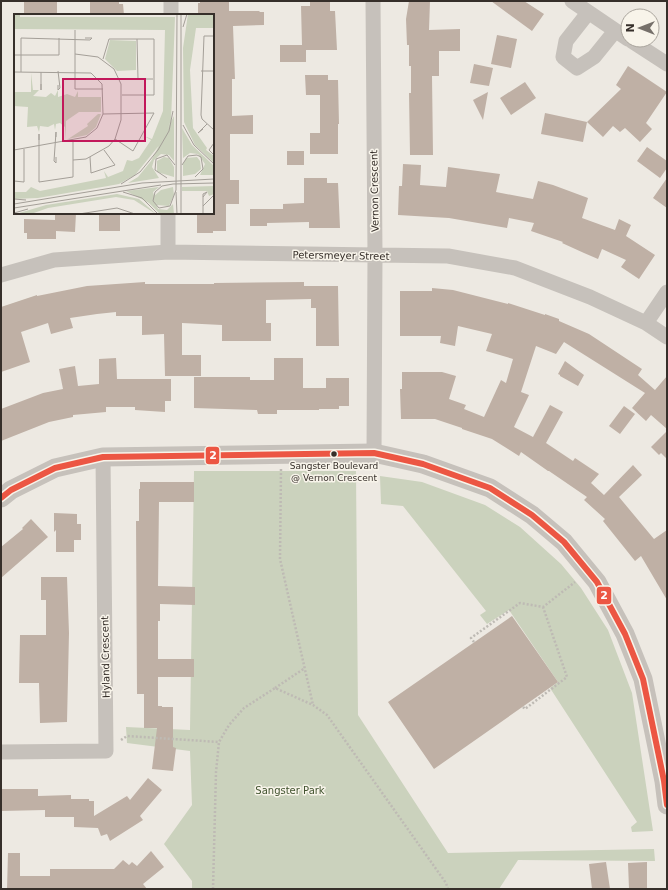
<svg xmlns="http://www.w3.org/2000/svg" width="668" height="890" font-family="'DejaVu Sans',sans-serif">
  <style>
    .green { fill: #cbd2bd }
    .building { fill: #bfb0a5 }
    .lines { fill: none; stroke-linecap: round; stroke-linejoin: round }
    .path { stroke: #bebab4; stroke-width: 2.5; stroke-dasharray: 2 2; stroke-linecap: butt }
    .minor { stroke: #c6c1bb; stroke-width: 15 }
    .tertiary { stroke: #c6c1bb; stroke-width: 19 }
    .bus-1-casing { stroke: #f8f4ea; stroke-width: 9 }
    .bus-1 { stroke: #ec5643; stroke-width: 6 }
    .bus-dot { fill: #362f2a; stroke: #f8f4ea; stroke-width: 1.5 }
    .labels { text-anchor: middle; stroke-width: 3; stroke-linejoin: round; paint-order: stroke }
    .bus-label { font-size: 9px; fill: #362f2a; stroke: #f8f4ea }
    .street-label { font-size: 10px; fill: #362f2a; stroke: #f8f4ea }
    .park-label { font-size: 10px; fill: #41532f; stroke: #f8f4ea }
    .inset-road { fill: none; stroke: #a49f98; stroke-width: 1 }
    .view { fill: #c2185b; fill-opacity: 0.15; stroke: #c2185b; stroke-width: 2 }
    .inset-edge { fill: none; stroke: #362f2a; stroke-width: 2 }
    .line-badge { stroke: #f8f4ea; stroke-width: 1.5 }
    .badge-label { font-size: 11px; text-anchor: middle; font-weight: bold; fill: #fff }
  </style>
  <rect width="100%" height="100%" fill="#ede9e2"/>
  <!-- green -->
  <path class="green" d="M194,471H356L358,715L448,853L654,849L655,861L518,860L499,889H192V881L164,844L192,805L190,751L127,743L126,727L190,730Z
    M380,476L422,482L485,505L520,527L561,564L581,588L608,630L632,693L653,831L632,832L631,827L637,822L550,688L558,682L509,610L487,624L480,615L486,611L403,506L381,504Z"/>
  <!-- building -->
  <path class="building" d="M24,1H57V15H24Z
    M90,1H119V4H123L124,15H90Z
    M200,1H229V11H259L260,12H264V25L233,26L235,79H232V116L253,115V134H230V180H239V204H226V231H213V233H197V213H213V15H198V3H200Z
    M310,1H330V11H335L337,50H306V62H280V45H302L301,6H310Z
    M409,1H430L429,30L460,29V51H439V76H432L433,155H410L409,93H411V66H409V45H407L406,19Z
    M491,1H524L544,14L532,31Z
    M497,35L517,39L511,68L491,64Z
    M474,64L493,68L489,86L470,83Z
    M628,66L667,92L646,123L652,129L640,142L625,128L620,132L613,126L603,137L587,122L621,89L616,85Z
    M305,75H328V80H338L339,124H338V154H310V133H320V95H306Z
    M525,82L536,98L511,115L500,98Z
    M488,92L483,120L473,100Z
    M545,113L587,122L583,142L541,134Z
    M647,147L667,161V168L660,178L637,161Z
    M287,151H304V165H287Z
    M403,164L421,165L420,185L446,187L448,167L500,174L496,192L533,199L538,181L553,185L588,198L582,218L615,230L619,219L631,225L626,236L655,255L639,279L621,267L626,260L602,249L598,259L584,253L562,243L563,242L531,231L534,223L509,218L507,228L449,218L398,215L399,186H402Z
    M304,178H327V183H338L340,228H309V222L267,223V226H250V209H283V204L304,203Z
    M667,178V208L653,198Z
    M55,213H76L75,232L56,231V239H27V233H24V219L55,220Z
    M99,213H120V231H99Z
    M145,282V284H214V283L304,282V286H338L339,346H316V308H311V299L266,300V323H271V341H222V325L182,323V355H201V376H165L164,334L142,335V316H116V312L97,314L70,318L73,328L51,334L48,323L21,332L30,362L1,372V307L37,295V296L87,286Z
    M432,288L453,290L508,304V303L545,315V314L559,319V321L589,334L642,369L638,375L655,390L667,376V429L651,415L646,421L632,408L645,393L564,342L556,354L536,346L521,392L529,395L514,427L533,437L550,405L563,412L546,443L573,461L575,458L599,474L591,483L604,495L633,465L642,475L619,497L654,539L667,530V600L641,556L635,561L603,521L605,519L584,500L587,497L549,471H548L521,452L519,456L492,439L462,429V428L435,419H401L400,389H402V372H442L456,376L449,399L466,405L464,409L484,417L501,380L506,383L513,359L486,351L492,334L458,326L455,346L440,343L441,336H400V291H432Z
    M116,358L117,379H171V401H165V412L135,410V407H106V412L73,415V417L49,422L1,441V409L43,393L63,389L59,369L75,366L78,386L99,384V359Z
    M274,358H303V388H326V378H349V406H339V409H319V410H277V414H258L257,410L194,408V377H250V380H274Z
    M565,361L584,375L578,386L560,376V375L558,374Z
    M624,406L635,414L620,434L609,426Z
    M667,431V459L661,453L659,455L651,447Z
    M140,482H194V502H159L158,586L195,587V605L160,604V621H158V659H194V677H158V706H162V707H173V747L176,748L173,771L152,769L157,728H144V694H137L136,521H139V489H140Z
    M54,513L77,514V524H81V540H74V552H56V530L54,532Z
    M31,519L48,537L1,578V547L23,529L22,528Z
    M41,577H67L69,633L67,722L40,723L39,683H19L20,635H46V600H41Z
    M512,616L558,682L434,769L388,702Z
    M148,778L162,790L140,816L143,820L110,841L107,834L101,836L98,828L74,827V817H45V810L1,811V789H38V796L71,795V799H89V801H94V816L127,796L130,800Z
    M151,851L164,867L143,884L147,889H7L8,853H20V876H50V869H114L123,860L129,865L132,862L137,866Z
    M606,862L610,889H592L589,864Z
    M647,862V889H629L628,863Z"/>
  <g class="lines">
    <!-- path -->
    <path class="path" d="M281,469L280,559L313,705
      M474,642L471,638L520,603L543,607L575,582
      M275,688L305,668
      M523,707L525,709L567,677L543,607
      M121,740L127,736L219,742
      M213,889L216,772L219,742L229,725L244,708L275,688L313,705L327,715L446,883L448,889"/>
    <!-- minor -->
    <path class="minor" d="M373,1L375,255L374,453
      M572,1L628,39
      M588,13L566,41L563,57L577,68L594,57L615,31
      M171,15V1
      M630,40L667,64
      M168,252V213
      M1,275L54,260L168,252L448,256L515,268L590,297L646,323L667,337
      M646,323L667,292
      M1,752L106,751L103,457"/>
    <!-- tertiary -->
    <path class="tertiary" d="M1,498L11,490L55,468L103,457L374,453L423,464L490,488L532,515L564,542L597,582L625,634L643,679L664,781L667,805"/>
    <defs>
      <path id="bus-1" d="M1,498L11,490L55,468L103,457L374,453L423,464L490,488L532,515L564,542L597,582L625,634L643,679L664,781L667,805"/>
    </defs>
    <!-- bus-1 casing -->
    <use href="#bus-1" class="bus-1-casing"/>
    <!-- bus-1 -->
    <use href="#bus-1" class="bus-1"/>
  </g>
  <!-- markers -->
  <circle class="bus-dot" cx="334" cy="454" r="3.5"/>
  <g class="labels">
    <!-- bus labels -->
    <g class="bus-label">
      <text x="334" y="469">Sangster Boulevard<tspan x="334" dy="12">@ Vernon Crescent</tspan></text>
    </g>
    <!-- street labels -->
    <g class="street-label">
      <text transform="translate(374 191) rotate(-91)" y="4">Vernon Crescent</text>
      <text transform="translate(341 255) rotate(1)" y="4">Petersmeyer Street</text>
      <text transform="translate(105 657) rotate(-91)" y="4">Hyland Crescent</text>
    </g>
    <!-- park labels -->
    <g class="park-label">
      <text x="290" y="794">Sangster Park</text>
    </g>
  </g>
  <!-- overview -->
  <g transform="translate(14 14)">
    <rect width="200" height="200" fill="#ede9e2"/>
    <path d="M0,0H6V3H161L157,107L147,129L121,161L105,170L94,172L24,184L0,185V178H12L17,173L26,177L92,164L90,157L94,163L109,157L113,146L118,147L125,144L137,126L130,122L138,125L149,97L151,16L0,15ZM174,0H200V14H182L176,56L179,114L193,134L192,136L200,142V149L181,131L170,108L169,34ZM96,26L122,27V56L103,57L91,45ZM17,59L19,76H25L19,82L32,83L37,79L41,82L44,76V83L53,80L61,83L64,77V83H87V98H65L52,107V126L51,113L46,109L42,110L41,116L40,110L34,113L26,112L25,118L23,112L13,113L14,93L0,92V78H17ZM84,100H87L82,113L73,121L54,125L74,112L73,110ZM160,102V147L155,141L147,140L140,146L138,153L145,164L114,169L124,163L137,147ZM168,114L178,131L200,152V161H186L191,150L184,140L176,139L169,144ZM150,143L155,144L160,153V163L143,158V147ZM183,143L186,147L187,155L181,160L169,162V150L172,144ZM200,172V180L195,182L193,177H168V173ZM145,173L139,178L144,195L153,196L159,190L160,200H146L135,189L112,177ZM159,173L160,181L155,192L143,191L140,182L147,176ZM103,180L125,185L142,200L120,186L102,183L34,194L17,200H2L32,191Z" fill="#cbd2bd"/>
    <path class="inset-road" d="M169,13L173,0M61,16V75H89M200,22H190L187,101L188,105L200,116M123,25L124,65M0,41H45V24M89,45L95,25H140V81H108M44,57L46,74L44,76V71M187,57H200M0,58L77,59L88,70L89,100L83,114L72,123L0,136M7,58V24L76,26L78,24H71M105,65H139M27,70V76V58M89,100L140,99L119,137L101,125M169,111L180,131L200,150M189,115L184,119L193,110M42,123V118L40,147L42,149V143M25,126V120V168L59,163V126M200,129L195,136L200,141M76,143L77,159L101,151L90,136M59,146L72,145L95,132L101,125L107,106V70L100,55L84,43L61,40M168,151L174,142L183,141L187,143L189,155L181,163M153,164L141,156L142,145L153,141L161,151M0,167L10,168V135M107,170L126,158L144,136L155,117L159,97M159,170L148,172L141,178L139,187L145,194L156,192L162,176L163,0M159,170L200,169M167,175V200M167,175V0M109,178L128,184L144,200M162,178L163,200M0,185L12,186M0,190L128,169L200,165M189,192L200,181M0,194L147,171M0,199L14,195M65,200L103,194L121,200M189,200V180L193,178L189,183"/>
    <path class="view" d="M49,65H131V127H49Z"/>
    <rect width="200" height="200" class="inset-edge"/>
  </g>
  <g class="line-badge">
    <rect x="205" y="446" width="15" height="19" rx="4" fill="#ec5643"/>
    <rect x="596" y="586" width="16" height="19" rx="4" fill="#ec5643"/>
  </g>
  <g class="badge-label">
    <text x="213" y="459">2</text>
    <text x="604" y="599">2</text>
  </g>
  <!-- border -->
  <rect width="668" height="890" fill="none" stroke="#362f2a" stroke-width="4"/>
  <!-- north arrow -->
  <g transform="translate(640 28) rotate(270)"><circle r="19" fill="#f8f4ea" stroke="#aaa59d"/>
  <path d="M0-3L7 15L0 10L-7 15Z" fill="#76706a"/>
  <text y="-6" font-size="11" font-weight="bold" text-anchor="middle" fill="#362f2a">N</text>
  </g>
</svg>
